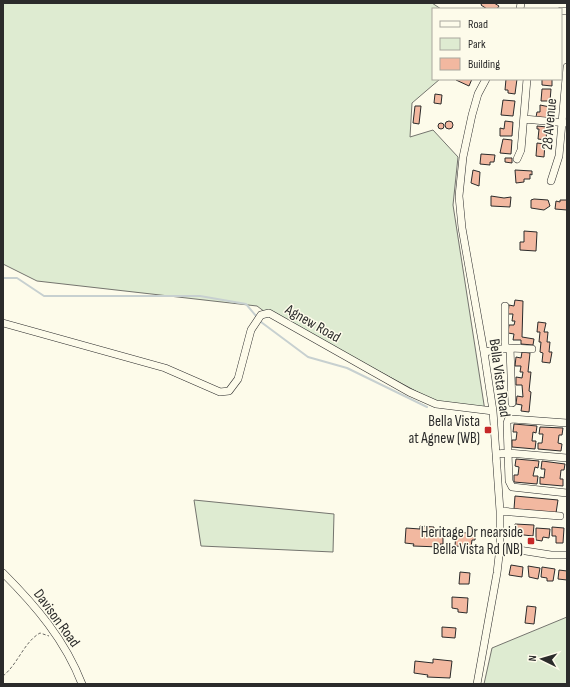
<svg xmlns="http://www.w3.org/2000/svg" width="570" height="687" font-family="'Sofia Sans Condensed',sans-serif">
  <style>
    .green { fill: #deebd1; stroke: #74746e }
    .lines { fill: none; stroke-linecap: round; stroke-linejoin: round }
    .stream { stroke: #c7d0d0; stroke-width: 2 }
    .building { fill: #f2b8a0; stroke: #2b2b2b }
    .minor-casing { stroke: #2b2b2b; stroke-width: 8 }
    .path { stroke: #6a6964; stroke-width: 1; stroke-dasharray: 3 2; stroke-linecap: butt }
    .minor { stroke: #fdfbea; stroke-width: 7 }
    .poi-dot { fill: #c62828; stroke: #fdfbea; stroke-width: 1.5 }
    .labels { text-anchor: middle; stroke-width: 3; stroke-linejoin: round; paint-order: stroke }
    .street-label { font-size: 15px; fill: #2b2b2b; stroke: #fdfbea }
    .poi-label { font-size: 15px; fill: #2b2b2b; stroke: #fdfbea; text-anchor: end }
  </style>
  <rect width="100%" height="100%" fill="#fdfbea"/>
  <!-- green -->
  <path class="green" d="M3,3H432L441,9H433V79H440L412,103L410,137L433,130L458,157L453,205L485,411L436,402L269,312H265L257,306L37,281L3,264Z
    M194,500L334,514L333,552L201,546Z
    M567,617V684H484L492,648Z"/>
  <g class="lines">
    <!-- stream -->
    <path class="stream" d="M3,278H17L44,296H200L246,304L261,322L308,357L347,368L427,407"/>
  </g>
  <!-- building -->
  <path class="building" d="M482,3H494L499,6L497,9H487L481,5Z
    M456,79H472L469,86L456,80Z
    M506,79H517L515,94L508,93V90H505Z
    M542,79H552V86L542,85Z
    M542,89H551L550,101H541Z
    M435,94L442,95L441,104L434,103Z
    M503,100L515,101L513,116L501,115Z
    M540,105L550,107L548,118L536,117L537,112H540Z
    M415,106H421L419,124L413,123Z
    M445 125a4 4 0 1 1 8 0a4 4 0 1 1-8 0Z
    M505,121L513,122L512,136H500V128L504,129Z
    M438 126a3 3 0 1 1 6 0a3 3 0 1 1-6 0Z
    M537,126L547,127L546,140L538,139L539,129H537Z
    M503,139L512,140L511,154L500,153Z
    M537,143L545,144L544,157L536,156Z
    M481,154L495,155L494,162H490V165L480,164Z
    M505,158H512V163L505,162Z
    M473,170L480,172L479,186L471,183Z
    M515,170L532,171V175L530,174V179H524V182L516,183Z
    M491,196L504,198L511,197L510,207L491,206Z
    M534,199L548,200L550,206L544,210L531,208V200Z
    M560,200H567V210L555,209L556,201L560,202Z
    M524,231L537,232L536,251L520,250V242H524Z
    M515,300L523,301L522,337L534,339L533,345L521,344V340H513L514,334L508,333L509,325H514L515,321H512L513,314H508L509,305L514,306Z
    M538,322L546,323L544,332H548L547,342H550L549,352H552L550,363L542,362L543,353L540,352L541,342H539L540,332H537Z
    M522,352L530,353L528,372H531L529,391L531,392L529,412L521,411L522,405L516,404L517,396L523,397L522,385H516V377L522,378L523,372H520L521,366H515L516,357L521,358Z
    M514,424L537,426L536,433L533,432L532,441H536L535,449L512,447V440H516L517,432H513Z
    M540,427L563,428L562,435H559L558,443L562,444L561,451L538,449V443H542L543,434H539Z
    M516,459L539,461L538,468L535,467L533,476H538L537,484L514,482V475H518L519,467L515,466Z
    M542,461L565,464L564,470H561L560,479H563V486L540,484V477L544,478L545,469H541Z
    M515,496L558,500L556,513L514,509Z
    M515,524L534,525L533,536L515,534Z
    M420,526L434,527V532H440V535L443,536V544H440V547L413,546L414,544L405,543L406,528L420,529Z
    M552,527L564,528L563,543H556V536H552Z
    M467,528L476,529L475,540H472L471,547L455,546L456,532L467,533Z
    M536,528L550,529L549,538L543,537L542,541L536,540Z
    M511,565L523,567L522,577L509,575Z
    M528,566L540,568L538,579L529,577Z
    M542,567L555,569L553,581H547V578L541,577Z
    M559,570L567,571V580L558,579Z
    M460,572L470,573L469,584H459Z
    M452,597L468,598L467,613L458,612V609L452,608Z
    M527,606L536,607L534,624L525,623Z
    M442,627L456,628L455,638L442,637Z
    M433,659L452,661L450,678L427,677L428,675L414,673L415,661L433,663Z"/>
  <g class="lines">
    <defs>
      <path id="minor" d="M520,9L521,3
        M561,11H567
        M524,119L567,123
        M517,159L521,150L527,79
        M551,181L559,156L567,67
        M505,306V349
        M3,323L165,368L220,392L229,391L238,379L251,330L261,315L269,313L409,392L436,404L493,411
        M510,348L512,403
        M484,352L510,348L532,349
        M567,423L512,419L508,420L507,423L509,481L512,487L567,493
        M496,454L508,453L567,458
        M500,511L560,516
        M500,547L551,555H567
        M3,573C36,606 65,640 82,684
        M477,684L497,573L500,547V511L493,411L484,352L462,228L459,196L463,157L472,115L478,94L486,79"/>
    </defs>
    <!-- minor casing -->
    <use href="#minor" class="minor-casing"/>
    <!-- path -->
    <path class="path" d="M3,676C18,664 24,642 40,633L49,636"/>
    <!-- minor -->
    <use href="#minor" class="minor"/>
  </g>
  <!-- markers -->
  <g class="poi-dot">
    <rect x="484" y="426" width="8" height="8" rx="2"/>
    <rect x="527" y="537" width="8" height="8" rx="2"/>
  </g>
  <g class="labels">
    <!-- street labels -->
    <g class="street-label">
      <text transform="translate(549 124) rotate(-85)" y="5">28 Avenue</text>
      <text transform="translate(313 323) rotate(30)" y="5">Agnew Road</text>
      <text transform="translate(500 378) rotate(82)" y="5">Bella Vista Road</text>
      <text transform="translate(57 618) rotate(54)" y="5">Davison Road</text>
    </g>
    <!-- poi labels -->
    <g class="poi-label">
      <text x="480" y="426">Bella Vista<tspan x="480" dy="17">at Agnew (WB)</tspan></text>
      <text x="523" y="537">Heritage Dr nearside<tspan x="523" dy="17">Bella Vista Rd (NB)</tspan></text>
    </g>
  </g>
  <!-- border -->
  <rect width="570" height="687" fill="none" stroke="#2b2b2b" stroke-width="8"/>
  <!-- legend -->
  <rect x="432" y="8" width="130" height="72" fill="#fdfbea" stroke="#a9a89e"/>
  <rect x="440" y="21" width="20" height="6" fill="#fdfbea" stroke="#a9a89e"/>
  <text x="468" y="28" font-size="12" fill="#2b2b2b">Road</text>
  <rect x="440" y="38" width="20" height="12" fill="#deebd1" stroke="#a9a89e"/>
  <text x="468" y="48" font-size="12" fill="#2b2b2b">Park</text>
  <rect x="440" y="58" width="20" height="12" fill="#f2b8a0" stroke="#a9a89e"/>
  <text x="468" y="68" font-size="12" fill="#2b2b2b">Building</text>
  <!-- north arrow -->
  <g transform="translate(542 659) rotate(275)" stroke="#fdfbea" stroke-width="3" paint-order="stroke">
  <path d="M0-3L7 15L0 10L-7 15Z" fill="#2b2b2b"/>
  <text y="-6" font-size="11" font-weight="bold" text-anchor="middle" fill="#2b2b2b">N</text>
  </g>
</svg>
